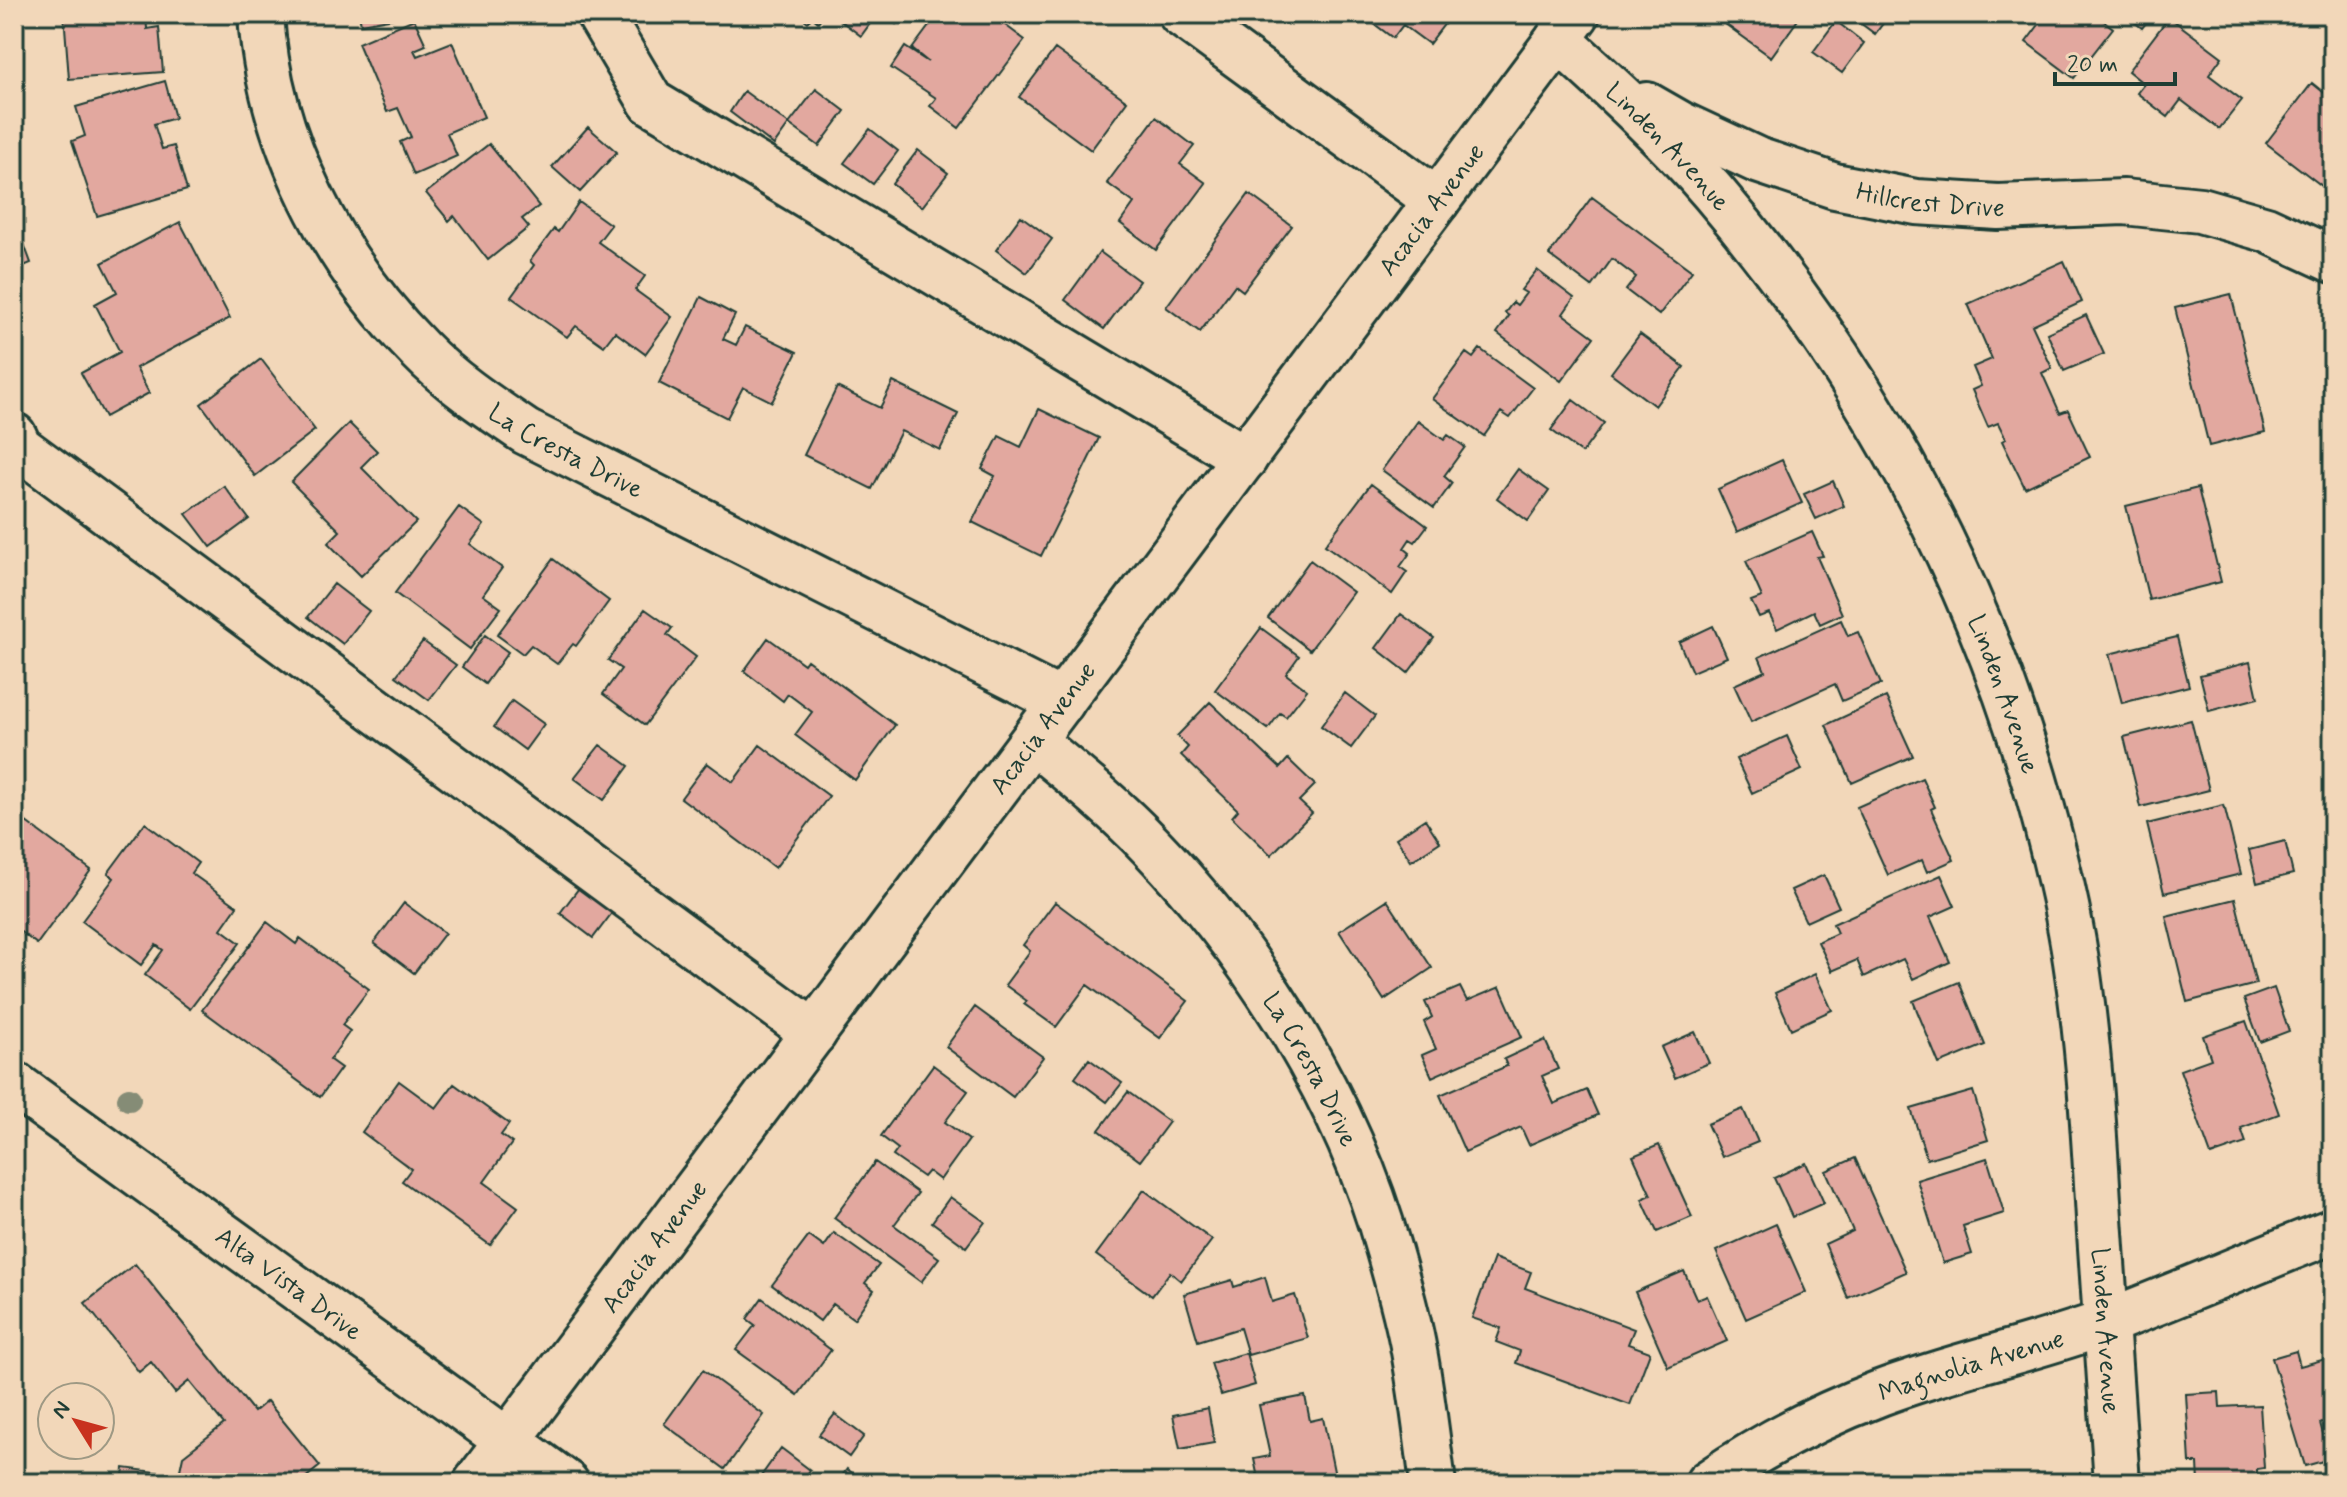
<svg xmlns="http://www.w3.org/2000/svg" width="2347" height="1497" font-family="Mynerve,sans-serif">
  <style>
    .building { fill: #e2a89f; stroke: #1f3d34; stroke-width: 2 }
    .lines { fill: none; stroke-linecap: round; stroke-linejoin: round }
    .minor-casing { stroke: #1f3d34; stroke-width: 50 }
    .minor { stroke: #f2d7b9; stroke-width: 44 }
    .tree { fill: #858c76 }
    .labels { text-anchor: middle; stroke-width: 6; stroke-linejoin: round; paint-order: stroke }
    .street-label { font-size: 26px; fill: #1f3d34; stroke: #f2d7b9 }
  </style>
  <rect width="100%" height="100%" fill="#f2d7b9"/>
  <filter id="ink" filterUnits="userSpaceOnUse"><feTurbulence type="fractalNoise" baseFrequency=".0125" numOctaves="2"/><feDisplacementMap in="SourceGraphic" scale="16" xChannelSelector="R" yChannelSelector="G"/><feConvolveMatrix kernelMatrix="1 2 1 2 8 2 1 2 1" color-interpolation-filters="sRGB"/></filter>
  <g filter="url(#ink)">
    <!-- building -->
    <path class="building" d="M64,14H146L147,29L159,27L163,72L69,79Z
      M359,14H416L361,24Z
      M797,14H824L818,22L812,17L808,22Z
      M832,14H877L861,36Z
      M883,14H904L896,24Z
      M938,14H995L993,16L1025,40L959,128L930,106L936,98L891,68L905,47L928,62L912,49Z
      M1361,14H1452L1429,44L1403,25L1393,38Z
      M1726,14H1802L1771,57L1721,21Z
      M1848,14H1890L1875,34Z
      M2047,14H2095L2113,28L2074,78L2026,42Z
      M2124,14H2153L2142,28Z
      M2169,17L2222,57L2209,75L2242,100L2219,129L2181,100L2168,117L2137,93L2144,84L2128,71Z
      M414,19L426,45L414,50L417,56L452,42L484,117L447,133L457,156L414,175L400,142L411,137L398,108L387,112L358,43Z
      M1836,21L1864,43L1842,73L1813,52Z
      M1055,49L1127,101L1091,150L1019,97Z
      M165,81L175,118L154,124L162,149L174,146L187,190L97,216L72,141L85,136L76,107Z
      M2312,83L2333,100V179L2326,189L2266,143Z
      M816,89L845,111L819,146L789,124Z
      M744,91L789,124L774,145L730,112Z
      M1156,117L1194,146L1180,164L1206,183L1156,250L1120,223L1134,203L1107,183Z
      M588,127L617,152L580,192L552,167Z
      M870,129L898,151L873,184L844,163Z
      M489,144L539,206L522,219L529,227L488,260L454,216L449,221L426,193Z
      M918,150L948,173L922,207L892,184Z
      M1249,194L1292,226L1243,291L1235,285L1200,332L1166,307Z
      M1592,197L1692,271L1659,315L1626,290L1636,277L1612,259L1592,287L1549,255Z
      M579,202L611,225L598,242L645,276L635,290L672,317L645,354L615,332L604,346L576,326L567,337L511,297L534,265L530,261L554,229L558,232Z
      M1021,216L1052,239L1027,273L996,250Z
      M14,217L31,263L14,270Z
      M180,222L230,318L136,368L149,393L105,417L81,373L120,352L95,304L117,292L102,263Z
      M1100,252L1139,281L1104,329L1065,300Z
      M2064,261L2082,302L2032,325L2052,368L2042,373L2060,413L2068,410L2090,457L2025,488L2002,441L2006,439L1998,423L1988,427L1972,390L1981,386L1973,367L1992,359L1968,304Z
      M1537,270L1574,298L1563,314L1594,337L1561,381L1497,333L1509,316L1505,313L1513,302L1517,305L1526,293L1521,290Z
      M2231,294L2265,432L2209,446L2175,308Z
      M701,297L735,315L723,339L736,345L745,327L797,352L772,402L743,387L727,418L659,383Z
      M2086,315L2104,354L2064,371L2047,333Z
      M1640,334L1684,367L1655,406L1611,373Z
      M1480,349L1533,388L1510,418L1501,412L1484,436L1432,399L1466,353L1473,358Z
      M261,359L315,430L255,476L201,404Z
      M893,382L958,414L940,450L901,431L872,489L804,455L837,387L880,408Z
      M1573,400L1604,423L1582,453L1551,430Z
      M1039,409L1099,438L1041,556L972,522L995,476L982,469L999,436L1021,447Z
      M1418,421L1444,440L1448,435L1465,447L1444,476L1452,483L1434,508L1382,470Z
      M349,423L377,451L361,467L416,522L361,576L328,543L340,531L291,482Z
      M1782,460L1802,503L1737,532L1718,489Z
      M1518,469L1549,491L1528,521L1497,498Z
      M1833,481L1844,506L1816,519L1804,494Z
      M1371,484L1427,526L1415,542L1410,539L1404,548L1410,553L1400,567L1407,572L1392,594L1325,545Z
      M224,486L249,519L211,547L186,514Z
      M2198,488L2221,582L2149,600L2126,506Z
      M459,507L484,525L470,544L502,568L483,595L501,608L470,649L395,593Z
      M1812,532L1823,556L1817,557L1842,614L1820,624L1814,611L1777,629L1769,613L1759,617L1751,601L1762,597L1746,561Z
      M553,559L609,601L576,646L573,644L557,664L531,645L523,654L497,635Z
      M1310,560L1353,592L1310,650L1268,618Z
      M334,584L369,611L343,644L308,617Z
      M645,609L672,628L667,635L696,657L645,725L603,694L621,669L608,660Z
      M1401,614L1434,638L1408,673L1376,648Z
      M1841,620L1848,636L1858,632L1881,684L1842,701L1835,684L1751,722L1734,685L1765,671L1759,657Z
      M1713,626L1727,657L1692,672L1679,642Z
      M1261,628L1299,656L1286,674L1307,690L1286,717L1280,713L1268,729L1215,690Z
      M485,635L508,652L485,684L462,667Z
      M2177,637L2189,686L2122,703L2109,654Z
      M768,638L804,664L807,660L895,725L855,780L795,735L812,712L788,694L783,701L744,671Z
      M423,641L456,665L429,700L396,676Z
      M2250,662L2258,698L2209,711L2200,675Z
      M1345,693L1375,716L1351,748L1321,726Z
      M1886,697L1913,756L1852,783L1826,725Z
      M512,701L544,724L525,750L494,727Z
      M1210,702L1280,768L1288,759L1315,785L1299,801L1312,813L1271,855L1232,817L1238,810L1181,755L1188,747L1177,736Z
      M2191,720L2209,790L2141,807L2124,737Z
      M1787,736L1802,770L1752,793L1736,759Z
      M600,745L629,766L604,800L574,778Z
      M760,745L829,796L775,868L681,798L707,763L733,782Z
      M1922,778L1935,807L1931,809L1954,860L1927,872L1922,860L1888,875L1857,807Z
      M2224,805L2241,874L2164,893L2147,824Z
      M14,813L91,870L37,944L14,927Z
      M1425,819L1440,842L1411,861L1396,838Z
      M145,823L198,863L191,873L237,906L221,929L240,943L190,1009L145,975L163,950L156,945L141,965L82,921L114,878L108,873Z
      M2285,841L2293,874L2257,883L2249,850Z
      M1824,875L1839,907L1806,922L1791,890Z
      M1941,875L1955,906L1930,917L1950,962L1913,979L1903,959L1864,977L1857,960L1832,971L1818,942L1837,933L1833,924Z
      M585,880L618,905L593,938L560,913Z
      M2235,899L2256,984L2187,1002L2166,916Z
      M1387,900L1432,968L1384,1000L1339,931Z
      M1055,902L1188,1001L1160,1038L1087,985L1056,1027L1024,1004L1027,1001L1005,985L1030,951L1023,945Z
      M404,903L445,933L414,973L374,943Z
      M267,922L296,944L300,938L369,989L342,1025L350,1031L330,1060L341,1068L320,1097L202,1010Z
      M1815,974L1832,1010L1791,1029L1775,993Z
      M1959,982L1985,1045L1939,1064L1913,1001Z
      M1460,987L1467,1001L1500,987L1522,1037L1432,1077L1422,1055L1436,1049L1424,1022L1432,1017L1425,1002Z
      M2274,988L2289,1031L2260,1042L2244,999Z
      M975,1007L1043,1057L1013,1097L946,1047Z
      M2246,1021L2279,1114L2241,1128L2246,1143L2211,1155L2180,1070L2211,1059L2203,1036Z
      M1695,1032L1709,1063L1675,1078L1661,1047Z
      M1545,1040L1558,1069L1542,1076L1554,1104L1587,1090L1598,1115L1529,1145L1521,1127L1465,1152L1440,1095L1507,1066L1504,1059Z
      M1089,1059L1122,1083L1107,1102L1075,1078Z
      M933,1065L968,1091L945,1122L969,1140L940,1180L928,1171L923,1177L893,1156L898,1149L881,1136Z
      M399,1081L436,1108L454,1084L509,1124L501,1135L512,1143L484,1182L518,1207L490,1245L402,1181L411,1169L362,1132Z
      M1973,1091L1988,1140L1927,1159L1911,1109Z
      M1128,1092L1169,1122L1140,1161L1099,1130Z
      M1743,1109L1758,1142L1722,1157L1707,1124Z
      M1659,1145L1692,1217L1657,1232L1642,1199L1651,1195L1633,1156Z
      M1855,1158L1906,1272L1848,1298L1825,1244L1853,1231L1826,1171Z
      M1987,1158L2004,1213L1963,1226L1972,1254L1943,1263L1917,1180Z
      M875,1162L918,1193L894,1225L939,1258L921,1282L834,1218Z
      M1806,1163L1824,1203L1792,1217L1774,1178Z
      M1144,1190L1212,1240L1181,1281L1170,1272L1152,1296L1096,1255Z
      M950,1197L985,1222L966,1247L932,1222Z
      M1776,1224L1806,1292L1746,1319L1716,1251Z
      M834,1233L879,1265L865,1283L874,1290L854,1319L833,1304L820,1321L772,1285L809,1236L824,1247Z
      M1494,1258L1531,1272L1525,1288L1634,1329L1628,1344L1650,1352L1630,1405L1516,1363L1520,1351L1496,1342L1501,1328L1472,1318Z
      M135,1264L254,1412L267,1401L320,1466L299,1483H122L124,1468L179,1475L183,1456L224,1424L189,1381L175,1393L151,1362L139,1372L85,1303Z
      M1684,1271L1697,1300L1707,1296L1727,1341L1668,1367L1635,1292Z
      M1265,1277L1272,1302L1295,1295L1308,1338L1248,1355L1240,1328L1198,1341L1184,1294L1232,1280L1234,1287Z
      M762,1298L831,1350L798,1395L736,1350L755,1325L747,1319Z
      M2296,1351L2300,1366L2333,1357V1419L2320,1423L2330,1459L2305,1466L2272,1358Z
      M1246,1353L1255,1385L1221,1395L1211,1363Z
      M703,1370L764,1415L725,1469L664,1424Z
      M2219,1392L2220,1407L2260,1405L2264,1468L2257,1469V1483H2199L2198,1463H2190L2186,1394Z
      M1305,1396L1310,1421L1323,1418L1336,1481L1259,1483L1254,1459L1270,1456L1259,1405Z
      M1208,1408L1214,1443L1180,1449L1173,1415Z
      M835,1414L864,1436L849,1457L819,1435Z
      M781,1448L810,1470L801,1483H764L759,1479Z
      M847,1469L866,1483H837Z"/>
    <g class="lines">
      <defs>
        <g id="minor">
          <path id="s1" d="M261,14C268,139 333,262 420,350C451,382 489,407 526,432L1062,702"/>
          <path d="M599,14L651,102L1245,458"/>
          <path d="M1181,14L1437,201"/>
          <path id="s2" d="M1558,39C1612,88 1666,137 1713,192C1865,370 1975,571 2039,797C2054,851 2068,906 2076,961C2089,1046 2094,1132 2099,1218C2105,1306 2111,1395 2117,1483"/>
          <path id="s3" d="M1647,105L1682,125L1757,160L1835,186L1916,202L1998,207L2124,202L2200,210L2266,229L2333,260"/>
          <path d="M14,436L19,447L814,1033"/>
          <path id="s4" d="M1033,741C1073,774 1115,808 1151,846C1257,956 1348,1103 1389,1251C1398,1283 1408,1317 1414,1351C1422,1394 1427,1439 1433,1483"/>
          <path id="s5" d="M14,1084L566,1483"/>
          <path id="s6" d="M476,1483L1577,14"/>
          <path id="s7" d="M1708,1483C1761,1446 1819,1416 1880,1393C1954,1365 2033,1349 2107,1322C2183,1293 2257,1260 2333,1231"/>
        </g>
      </defs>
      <!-- minor casing -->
      <use href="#minor" class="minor-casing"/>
      <!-- minor -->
      <use href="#minor" class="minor"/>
    </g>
    <!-- trees -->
    <circle class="tree" cx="129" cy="1099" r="12"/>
  </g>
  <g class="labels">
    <!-- street labels -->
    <g class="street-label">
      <text dy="9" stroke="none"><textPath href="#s2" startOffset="154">Linden Avenue</textPath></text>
      <text dy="9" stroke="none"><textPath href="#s3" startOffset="302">Hillcrest Drive</textPath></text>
      <text dy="9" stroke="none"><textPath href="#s6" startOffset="1592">Acacia Avenue</textPath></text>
      <text dy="9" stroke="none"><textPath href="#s1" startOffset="558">La Cresta Drive</textPath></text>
      <text dy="9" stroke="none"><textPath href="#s2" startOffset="802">Linden Avenue</textPath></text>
      <text dy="9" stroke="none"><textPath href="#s6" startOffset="944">Acacia Avenue</textPath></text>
      <text dy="9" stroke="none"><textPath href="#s4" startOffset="434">La Cresta Drive</textPath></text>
      <text dy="9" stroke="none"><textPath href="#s6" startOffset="296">Acacia Avenue</textPath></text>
      <text dy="9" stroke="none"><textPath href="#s5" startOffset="340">Alta Vista Drive</textPath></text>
      <text dy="9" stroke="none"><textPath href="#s2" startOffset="1450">Linden Avenue</textPath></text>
      <text dy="9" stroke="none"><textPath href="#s7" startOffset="290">Magnolia Avenue</textPath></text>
    </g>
  </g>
  <!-- margin -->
  <rect width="2347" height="1497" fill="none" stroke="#f2d7b9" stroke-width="48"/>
  <rect x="24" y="24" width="2299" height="1449" fill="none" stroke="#1f3d34" stroke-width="3" filter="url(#ink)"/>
  <!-- north arrow -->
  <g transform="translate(76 1421) rotate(307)"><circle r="38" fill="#f2d7b9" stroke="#9e9984" stroke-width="2"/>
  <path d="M0-6L14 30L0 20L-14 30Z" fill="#c8321e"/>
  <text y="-12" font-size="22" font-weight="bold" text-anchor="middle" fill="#1f3d34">N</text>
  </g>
  <!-- scale -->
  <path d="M2055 72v12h120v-12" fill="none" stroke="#1f3d34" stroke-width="4"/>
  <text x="2067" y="72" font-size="24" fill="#1f3d34" stroke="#f2d7b9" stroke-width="6" paint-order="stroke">20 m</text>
</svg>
